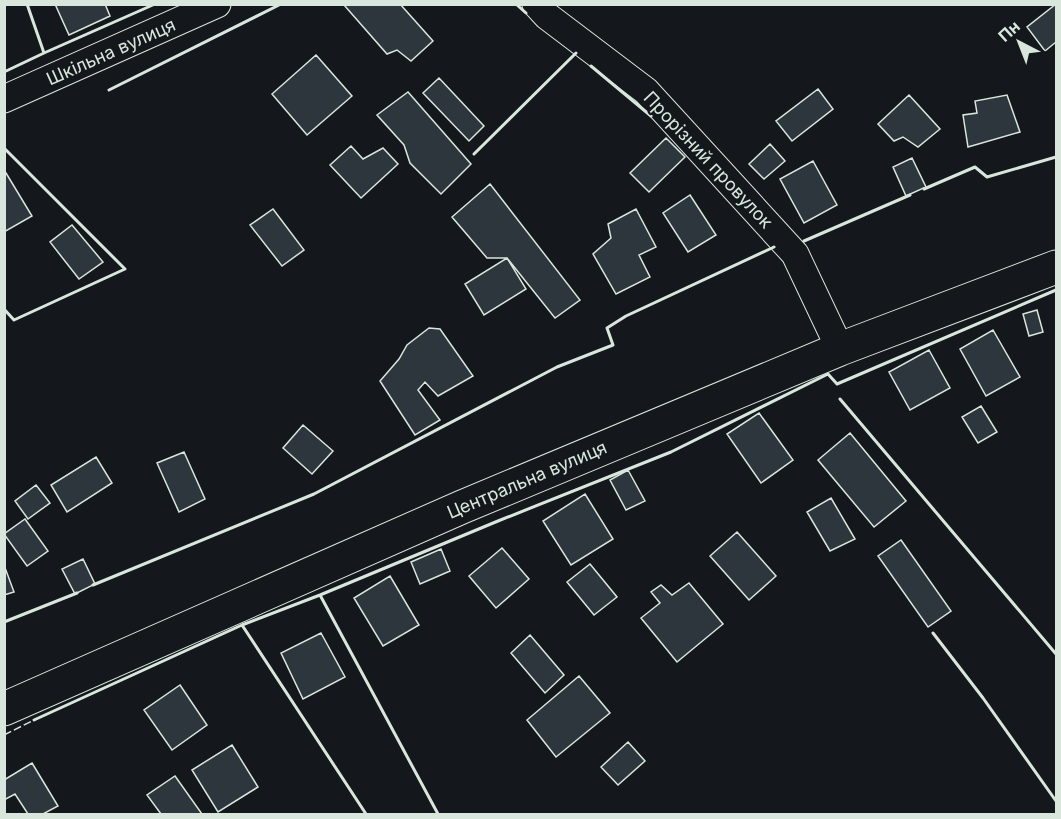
<svg xmlns="http://www.w3.org/2000/svg" width="1061" height="819" font-family="Inter,sans-serif">
  <style>
    .building { fill: #2c363c; stroke: #d8e6dc; stroke-width: 1.5 }
    .lines { fill: none; stroke-linecap: round; stroke-linejoin: round }
    .minor-casing { stroke: #d8e6dc; stroke-width: 29 }
    .tertiary-casing { stroke: #d8e6dc; stroke-width: 35 }
    .minor { stroke: #14181c; stroke-width: 27 }
    .tertiary { stroke: #14181c; stroke-width: 33 }
    .fence { stroke: #d8e6dc; stroke-width: 1.5; stroke-dasharray: 8 3; stroke-linecap: butt }
    .wall { stroke: #d8e6dc; stroke-width: 3 }
    .labels { text-anchor: middle; stroke-width: 4.5; stroke-linejoin: round; paint-order: stroke }
    .street-label { font-size: 18px; fill: #d8e6dc; stroke: #14181c }
  </style>
  <rect width="100%" height="100%" fill="#14181c"/>
  <!-- building -->
  <path class="building" d="M55,4H105L110,16L69,35Z
    M400,4L433,41L411,61L397,50L387,54L344,5Z
    M1056,4V42L1045,51L1027,27Z
    M316,55L352,96L307,135L272,94Z
    M439,78L484,126L469,141L423,93Z
    M818,89L833,109L792,141L776,121Z
    M408,92L471,164L441,194L410,163L404,145L377,115Z
    M909,95L940,129L918,147L903,137L894,141L878,124Z
    M1007,95L1020,132L968,147L963,115L977,113L975,101Z
    M666,138L685,157L649,192L630,173Z
    M770,144L785,161L764,179L749,164Z
    M351,146L363,159L383,148L398,164L361,198L330,165Z
    M912,158L926,187L906,196L893,167Z
    M813,161L837,205L804,223L780,179Z
    M6,173L32,216L4,232V174Z
    M490,184L580,300L555,318L507,258H487L452,217Z
    M690,195L716,235L688,252L663,213Z
    M273,209L304,250L282,266L250,225Z
    M636,209L656,247L639,255L650,277L616,294L593,254L611,238L608,224Z
    M72,225L103,262L79,279L50,242Z
    M507,258L526,289L484,315L465,284Z
    M1037,310L1043,332L1029,336L1023,314Z
    M429,328L440,329L473,376L438,396L425,382L418,390L440,420L415,435L380,381L399,359L407,345Z
    M993,330L1020,377L986,396L960,349Z
    M929,350L950,388L910,410L889,372Z
    M981,406L997,432L978,443L962,417Z
    M759,413L793,460L761,483L727,434Z
    M303,425L333,451L312,474L283,448Z
    M850,433L906,501L874,527L818,460Z
    M184,452L205,499L179,512L157,463Z
    M96,457L112,483L67,512L51,485Z
    M628,470L645,501L626,510L610,480Z
    M36,485L50,503L28,519L15,501Z
    M585,494L613,539L571,565L543,521Z
    M831,498L855,539L830,551L807,512Z
    M25,519L48,551L27,566L4,534Z
    M737,532L776,576L749,600L710,556Z
    M901,540L951,611L928,627L878,556Z
    M502,548L529,579L496,608L469,576Z
    M441,549L450,571L420,584L411,562Z
    M83,559L95,584L75,594L62,569Z
    M590,564L617,597L594,615L567,582Z
    M4,565L14,592L4,595Z
    M390,576L419,625L383,646L354,598Z
    M689,583L723,624L677,662L641,618L660,603L651,592L661,585L672,595Z
    M321,633L345,677L303,699L281,653Z
    M530,635L564,675L545,693L511,653Z
    M579,676L610,713L556,757L527,720Z
    M180,685L207,725L172,750L144,710Z
    M628,742L645,761L618,785L601,767Z
    M232,745L258,787L218,812L192,770Z
    M32,763L58,806L43,814H28L15,794L4,800V780Z
    M175,776L202,814H161L147,795Z"/>
  <g class="lines">
    <defs>
      <path id="minor" d="M536,4L547,16L646,91L795,254L840,349
        M4,99L217,4"/>
      <path id="tertiary" d="M4,709L462,507L840,349L1056,267"/>
    </defs>
    <!-- minor casing -->
    <use href="#minor" class="minor-casing"/>
    <!-- tertiary casing -->
    <use href="#tertiary" class="tertiary-casing"/>
    <!-- minor -->
    <use href="#minor" class="minor"/>
    <!-- tertiary -->
    <use href="#tertiary" class="tertiary"/>
    <!-- fence -->
    <path class="fence" d="M4,735L34,720"/>
    <!-- wall -->
    <path class="wall" d="M27,4L44,53L155,4
      M516,4L526,13
      M591,66L651,116
      M4,72L44,53
      M109,90L281,4
      M4,148L125,269L14,320L4,309
      M474,154L576,53
      M924,189L975,167L987,177L1056,157
      M804,241L910,195
      M840,399L1056,654
      M93,585L314,494L557,367L613,345L607,328L626,316L774,247
      M320,595L438,814
      M4,622L77,593
      M242,625L366,814
      M933,633L983,698L1056,801
      M34,720L242,625L320,595L498,521L671,452L828,374L837,384L1056,290"/>
  </g>
  <g class="labels">
    <!-- street labels -->
    <g class="street-label">
      <text transform="translate(111 52) rotate(-24)" y="6">Шкільна вулиця</text>
      <text transform="translate(708 160) rotate(47)" y="6">Прорізний провулок</text>
      <text transform="translate(527 480) rotate(-23)" y="6">Центральна вулиця</text>
    </g>
  </g>
  <!-- border -->
  <rect width="1061" height="819" fill="none" stroke="#d8e6dc" stroke-width="12"/>
  <!-- north arrow -->
  <g transform="translate(1019 42) rotate(318)" stroke="#14181c" stroke-width="4.5" paint-order="stroke">
  <path d="M0-4.5L10 22L0 15L-10 22Z" fill="#d8e6dc"/>
  <text y="-9" font-size="16" font-weight="bold" text-anchor="middle" fill="#d8e6dc">Пн</text>
  </g>
</svg>
